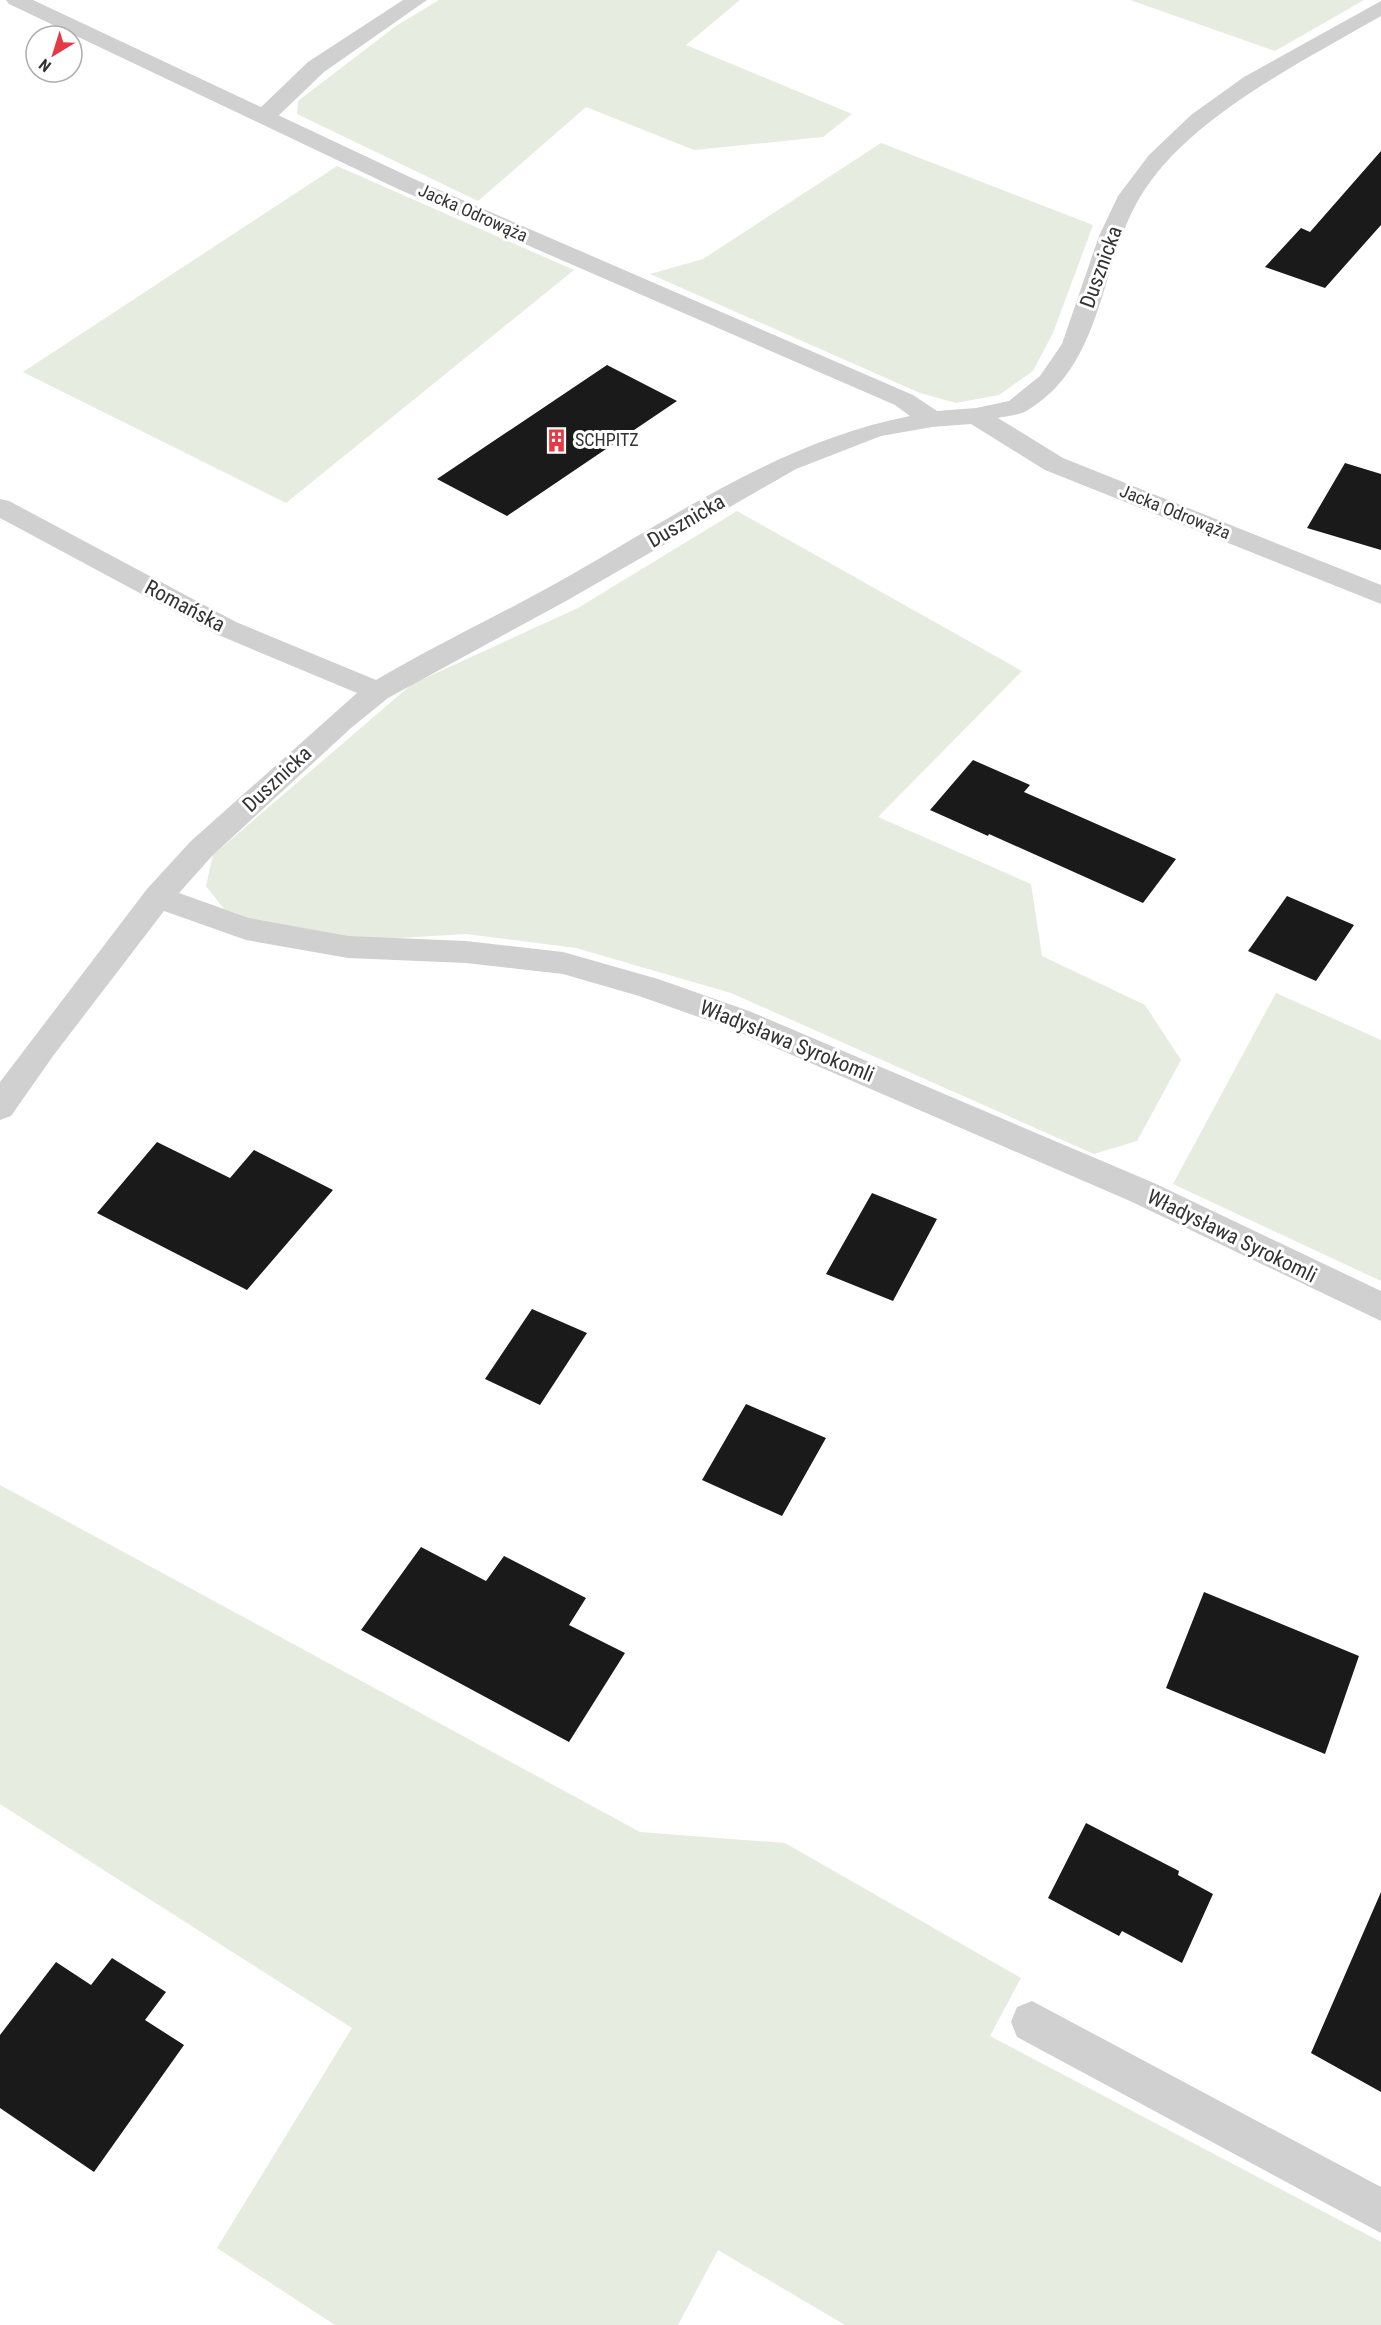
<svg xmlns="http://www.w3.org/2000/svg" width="1381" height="2325" font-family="'Roboto Condensed',sans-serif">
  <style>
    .green { fill: #e6ecdf }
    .building { fill: #1a1a1a }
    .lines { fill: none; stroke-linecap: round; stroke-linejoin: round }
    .lane { fill: #d0d0d0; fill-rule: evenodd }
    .street { fill: #d0d0d0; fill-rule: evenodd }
    .labels { text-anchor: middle; stroke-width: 6; stroke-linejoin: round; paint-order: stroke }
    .far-street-label { font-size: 18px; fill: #333; stroke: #fff }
    .far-poi-label { font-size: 18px; fill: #333; stroke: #fff; text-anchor: start }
    .street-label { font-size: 21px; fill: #333; stroke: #fff }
  </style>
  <rect width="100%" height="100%" fill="#fff"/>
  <!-- green -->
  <path class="green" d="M439,0H740L686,45L852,114L823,137L694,150L586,107L478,201L297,114L298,101L396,26Z
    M1130,0H1364L1275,51Z
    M881,143L1093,225L1053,333L1033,371L999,395L956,403L920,393L650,274L703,259Z
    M337,166L574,270L286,503L23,372Z
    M737,511L1022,671L878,817L1031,884L1042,956L1145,1005L1181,1060L1137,1141L1094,1154L731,993L576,948L466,934L366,940L274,927L224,909L206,886L213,855L412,684L578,608Z
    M1276,993L1381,1040V1281L1173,1184Z
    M0,1485L640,1832L785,1843L1021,1978L990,2036L1381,2242V2325H845L718,2250L678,2325H335L217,2248L352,2028L0,1804Z"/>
  <!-- building -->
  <path class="building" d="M1381,151V225L1325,288L1265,267L1301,228L1310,232Z
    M607,365L677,401L507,516L437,479Z
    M1345,463L1381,474V550L1307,528Z
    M973,760L1030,785L1024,792L1176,859L1143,903L989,834L988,836L930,810Z
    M1287,896L1354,925L1316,981L1248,951Z
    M157,1142L230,1178L254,1150L333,1190L247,1290L97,1213Z
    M872,1193L937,1219L893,1301L826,1274Z
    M532,1309L587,1333L540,1405L485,1379Z
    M746,1404L826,1438L782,1516L702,1480Z
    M421,1547L486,1581L504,1556L586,1598L569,1625L625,1653L569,1742L361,1630Z
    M1204,1592L1359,1656L1325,1754L1166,1688Z
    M1086,1823L1179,1871L1178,1875L1213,1894L1182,1963L1122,1931L1119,1936L1048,1898Z
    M1381,1892V2092L1311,2053Z
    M112,1958L166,1992L145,2020L184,2045L94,2172L0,2108V2035L56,1962L91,1985Z"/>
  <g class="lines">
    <!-- lane -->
    <path class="lane" d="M403,0H427L324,72L274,120H258L255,115L258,110L308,62Z
      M1032,2001L1381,2187V2233L1017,2037L1011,2022L1017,2007Z"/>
    <!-- street -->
    <path class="street" d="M6,0H33L414,179L913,395L937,411L976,408L1009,401L1040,376L1062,344L1099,236L1118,196L1149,155L1191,115L1244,77L1381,1V16C1302,62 1188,117 1140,197C1099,266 1104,364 1028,410C1020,415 1007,416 998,418L1063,458L1381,585V604L1045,470L971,424L932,427L881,436L796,469L566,601L388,698L351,728L212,856L179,893L249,918L348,936L466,941L563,952L658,979L749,1011L1154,1183L1381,1291V1321L1130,1201L727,1027L639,996L563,974L466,963L348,958L246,940L164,911L53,1056L11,1116L0,1120V1082L147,889L190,842L357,693L216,634L0,518V499L9,501L236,622L376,680C439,643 506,612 569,576C678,514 785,440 910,416L895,405L398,189L9,4Z"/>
  </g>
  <!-- icons -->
  <defs>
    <symbol id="building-bare" viewBox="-9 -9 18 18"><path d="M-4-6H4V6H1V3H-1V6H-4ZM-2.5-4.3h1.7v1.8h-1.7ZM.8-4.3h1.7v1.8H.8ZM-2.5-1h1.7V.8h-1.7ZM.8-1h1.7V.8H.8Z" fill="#e63946" stroke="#fff" stroke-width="2.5" paint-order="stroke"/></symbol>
  </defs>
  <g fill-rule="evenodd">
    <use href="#building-bare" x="540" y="424" width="33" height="33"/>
  </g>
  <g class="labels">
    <!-- far-street labels -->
    <g class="far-street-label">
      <text transform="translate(473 213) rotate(24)" y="6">Jacka Odrowąża</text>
      <text transform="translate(1175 512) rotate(22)" y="6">Jacka Odrowąża</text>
    </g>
    <!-- far-poi labels -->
    <g class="far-poi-label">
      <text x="575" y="446">SCHPITZ</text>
    </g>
    <!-- street labels -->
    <g class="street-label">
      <text transform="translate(1101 267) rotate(-70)" y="7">Dusznicka</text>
      <text transform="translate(686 521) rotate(-30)" y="7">Dusznicka</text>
      <text transform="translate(185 606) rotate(28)" y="7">Romańska</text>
      <text transform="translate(277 779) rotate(-43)" y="7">Dusznicka</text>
      <text transform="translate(787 1041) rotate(22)" y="7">Władysława Syrokomli</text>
      <text transform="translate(1232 1236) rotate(26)" y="7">Władysława Syrokomli</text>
    </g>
  </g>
  <!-- north arrow -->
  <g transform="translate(54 54) rotate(218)"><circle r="28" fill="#ffffff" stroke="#adadad" stroke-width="1.5"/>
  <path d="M0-4.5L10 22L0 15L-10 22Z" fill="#e63946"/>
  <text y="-9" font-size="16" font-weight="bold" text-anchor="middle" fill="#333333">N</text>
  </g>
</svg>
